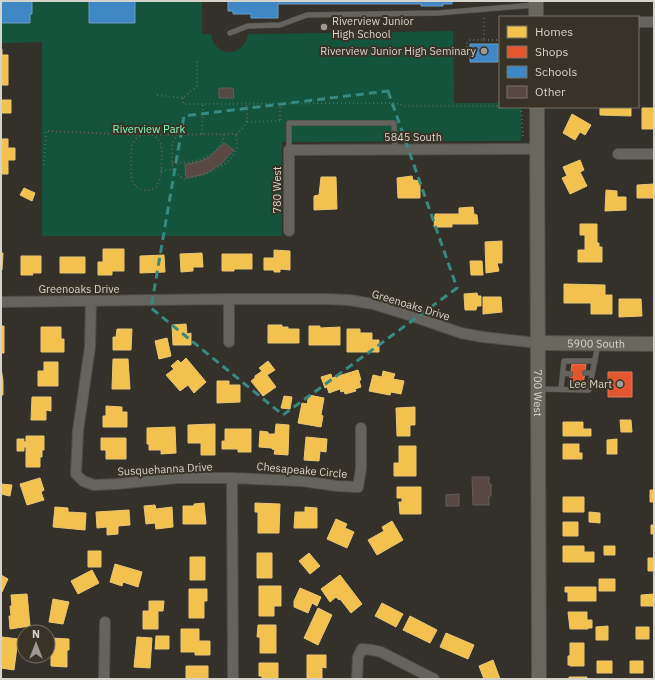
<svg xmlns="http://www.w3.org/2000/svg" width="655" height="680" font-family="'IBM Plex Sans',sans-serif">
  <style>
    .park { fill: #15543c }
    .homes { fill: #f2c14e; stroke: #eac674 }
    .shops { fill: #e4572e; stroke: #e07c5d }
    .schools { fill: #3f88c5; stroke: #6c9ec7 }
    .building { fill: #584844; stroke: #615c59 }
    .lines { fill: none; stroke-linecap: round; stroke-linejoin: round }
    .lane-casing { stroke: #504d48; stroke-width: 6 }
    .street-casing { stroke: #504d48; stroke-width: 12 }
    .secondary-casing { stroke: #504d48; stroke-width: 16 }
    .path { stroke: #62605b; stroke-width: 2; stroke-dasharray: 1 3; stroke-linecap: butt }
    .lane { stroke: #64635d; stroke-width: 5 }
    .street { stroke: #64635d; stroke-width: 10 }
    .secondary { stroke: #6a675f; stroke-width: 14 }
    .marked { fill: none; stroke: #378981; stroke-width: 3; stroke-dasharray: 8 5; stroke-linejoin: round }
    .poi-dot { fill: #9d9a93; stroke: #383326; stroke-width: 1.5 }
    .labels { text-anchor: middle; stroke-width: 4; stroke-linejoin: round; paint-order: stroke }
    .poi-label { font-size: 11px; fill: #d6d3cb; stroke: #383326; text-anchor: end }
    .park-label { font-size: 11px; fill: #81f8c3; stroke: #383326 }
    .street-label { font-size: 11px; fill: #d6d3cb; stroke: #383326 }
  </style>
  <rect width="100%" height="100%" fill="#34312a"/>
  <!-- park -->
  <path class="park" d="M1,1H202V34H211C214,58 244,58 248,34L453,31L454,103H500V107H521V139L518,141L282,142V236H42V42L1,43Z"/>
  <!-- homes -->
  <path class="homes" d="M1,49H2V55H8V85H1Z
    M1,100H11V113H1Z
    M600,107H631V116L600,115Z
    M642,108H654V129H642Z
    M572,114L591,125L585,135L580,132L575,140L563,133Z
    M1,139H8V148H15V160H8V174H1Z
    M580,160L584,170L580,172L587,186L570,194L562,178L567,176L563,167Z
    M412,176L413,180L420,181V198H398L397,178Z
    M321,177H336L337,209L314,210V196L319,195Z
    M654,184V198H637V185Z
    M24,188L35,193L32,201L20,195Z
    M606,190L617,191V197H626V210L605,211Z
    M473,207L474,214L477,215L478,224H452V227H434L435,214H459V208Z
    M580,224H597V243H599V247H602V262H578V250H585V235H580Z
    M502,241V263H497L499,271L486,273L485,242Z
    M103,249H124V271H112V275H98V262H103Z
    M274,250L290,251V270L280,269V272H274V270H264V258H274Z
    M1,253H3L2,270H1Z
    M202,253L203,267H193V271L181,272L180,254Z
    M222,254H252V269H234V271H222Z
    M164,255L165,272L140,273V256Z
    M21,256H41V273H32L33,275H21Z
    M60,257H85V273H60Z
    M470,261H482L483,275H471Z
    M564,284L605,285V295H612V314H591V303H564Z
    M477,293L478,296H481V306H477L476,310H465L464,294Z
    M483,297H501L502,312L483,314Z
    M619,299H641L642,316L619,317Z
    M186,324L187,334L191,333V345H173L172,325Z
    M268,325H282V327H288V329H299V343H268Z
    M1,326H4V353H1Z
    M309,326H320V328L340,327V345H309Z
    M41,327H61V339H64V352H41Z
    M117,329H132L131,350H113V337H116Z
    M347,329H360V333H372V340H379V352H347Z
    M167,338L171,356L159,359L155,341Z
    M186,358L206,382L194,393L188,385L180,391L166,375L174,369L171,366L178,360L181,363Z
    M113,359H128L130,389H112Z
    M268,361L275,370L267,375L276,387L263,396L251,381L255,378V376L262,371L259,368Z
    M44,362H58V386H38V371H44Z
    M1,368L3,381V395H1Z
    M358,370L361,380H359L361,387L355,389L356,391L345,394L344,391L341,392L340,389L329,393L327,387L325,388L321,377L331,374L332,378Z
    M383,371L395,374L393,379L404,381L401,394L391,392L390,395L369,391L373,375L382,377Z
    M217,381H229V385H240V402L217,403Z
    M309,395L324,398L321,415L323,416L321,427L298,423L302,403L307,404Z
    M284,396L292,397L290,409L281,408Z
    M32,397H51V411L46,410V420H31Z
    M106,406L122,407V412H127V427H103V416H106Z
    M415,407V425H410V436H397L396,408Z
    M620,420H631L632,432H621Z
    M563,422H583V429H591V436H563Z
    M215,424V455H201V443H188V425Z
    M276,424L289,425L288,455L274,454L275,450L272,449V448L259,447L260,431L268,432V434H275Z
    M175,427L176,453L161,454V450H149V444H147V428Z
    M225,429H251V452H238V449H222V441H225Z
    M26,436H44V450H42V457H40V467H26Z
    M306,437L327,439L326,452L320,451L319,461L304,460Z
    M101,438H126V459H106V450H101Z
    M17,439H24V442H26V447H24V451H17Z
    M617,439V454H607V440Z
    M563,444H579V453H582V459H563Z
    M399,446H416V476H394V463H399Z
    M40,478L44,490L41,492L44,500L27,505L20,484Z
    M1,484L12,485L10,496L1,494Z
    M397,487H421V514H400L399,502H402V498H397Z
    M650,490H654V502H650Z
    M563,497H584V512H563Z
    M204,503L206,524H183V506H194V504Z
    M255,503L280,504L279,533H258V512H255Z
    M155,505L156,509L172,507L173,527L156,529L155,523L146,524L144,506Z
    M55,507L68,508V512L86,513L85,530L53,527Z
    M305,507L317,508V528H294L295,512H305Z
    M129,510L130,525L118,526V534L107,535V527L97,528L96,512Z
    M589,512L600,513V523L589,522Z
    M336,519L347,524L345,528L354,532L347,548L327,539Z
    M392,521L403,540L377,555L368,540L384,531L382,527Z
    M563,522H578V536H563Z
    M651,525H654V534H651Z
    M563,546H584V552H594V562H563Z
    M604,546H615V555H604Z
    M88,551H101V567H88Z
    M257,553H272V578H257Z
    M309,553L320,566L310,574L299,561Z
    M190,557H205V580H190Z
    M648,558H654V571H648Z
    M115,564L142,572L138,587L123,582L122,586L110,582Z
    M92,570L99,583L78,594L71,581Z
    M1,575L8,579L2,592H1Z
    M340,575L362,604L351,613L340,599L339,600L336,597L330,602L321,589Z
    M599,579H615V591H599Z
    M259,586H281V606H274V616H259Z
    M565,587H596V601H568V592H565Z
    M300,588L321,597L317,606L312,603L308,613L294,607V601Z
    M189,589H207V601H204V618H189Z
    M27,594L30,626L10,629L9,616H11L10,606H12L11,595Z
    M654,594V606H641V595Z
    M53,599L69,602L63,624L49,622Z
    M149,601H164L163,611H158V629H143V611H149Z
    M382,603L403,614L396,627L375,616Z
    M318,608L332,615L318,645L304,638Z
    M568,612H587V620H592V628H588V629H570Z
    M410,616L437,630L430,643L403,630Z
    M258,625H276V653H260V637H257Z
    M608,626V640H596V627Z
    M636,627H649V639H636Z
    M181,629H199V641H210V655H195V652H181Z
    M446,633L474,645L468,659L440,647Z
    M156,636H169V649H155Z
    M2,637L18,639L14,670L1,668Z
    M137,637L152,638L150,668L134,667Z
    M51,638L69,639V650H67V667L51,666Z
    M570,643H584V666H570V665H568V656H570Z
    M307,655H326V668L322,667V679H307Z
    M493,660L500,679H484L479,666Z
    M597,661H612V673H597Z
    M630,661H643V673H630Z
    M259,663H278V679H262V676H259Z
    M186,666H208V679H186Z
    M569,677H587V679H569Z"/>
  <!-- shops -->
  <path class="shops" d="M572,364H586L583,385H569Z
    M608,372H632V397H608Z"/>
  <!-- schools -->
  <path class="schools" d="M1,1H32V14H30V23H1Z
    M89,1H135V23H89Z
    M228,1H452V4H443V6H421V4H278V18H251V14H233V11H228Z
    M470,44H498V62H470Z"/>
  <!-- building -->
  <path class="building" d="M219,88H233L234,98H219Z
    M224,143L234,150L221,164L205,174L186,178L185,165L201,161L208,158L219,148Z
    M472,477H489V484H491V496H489V505H473Z
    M459,494V506H446V495Z"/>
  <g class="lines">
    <defs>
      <path id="lane" d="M230,33L248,26L280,25L307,15L438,13L535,5
        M289,150V123H394L395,149
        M563,373L570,374
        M585,373H592
        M539,389L589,390L598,344
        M561,389L564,361H595"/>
      <path id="street" d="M638,22H654
        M618,154H654
        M289,231V150L537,149
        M229,299V342
        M91,301L90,347L78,431L76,474L83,481L94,485L116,484L177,478H232L302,481L337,486L358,487L361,469V428
        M1,302L229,299H325L349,300L373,304L409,315L461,333L483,337L537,343
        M232,478L233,679
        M104,679L105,622
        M357,679L358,657L362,649L372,650L381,652L434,679"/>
      <g id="secondary">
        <path d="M536,1V17"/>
        <path id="s1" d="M537,107L539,679"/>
        <path id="s2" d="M537,343L654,344"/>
      </g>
    </defs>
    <!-- lane casing -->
    <use href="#lane" class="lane-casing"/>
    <!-- street casing -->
    <use href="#street" class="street-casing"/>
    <!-- secondary casing -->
    <use href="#secondary" class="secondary-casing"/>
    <!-- path -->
    <path class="path" d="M484,44V40H500
      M470,57L467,56V43L469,40H484V17
      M157,95L183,98L197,86V59
      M183,98V104L396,103L405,106H500
      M280,103V122
      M521,107L523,139
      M247,122L280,121
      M177,134L172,144V170L184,179C200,177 234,167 237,146C237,142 236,138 236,134
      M202,134L203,104
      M140,136C130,142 131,150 131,160C131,171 129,188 144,190C148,191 153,189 156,187C162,181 163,153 161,145C160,141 156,138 154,135
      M172,163C191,165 223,156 224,134
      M44,165L46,131L141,135L236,134C249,124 247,119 247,104
      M161,170H172"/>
    <!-- lane -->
    <use href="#lane" class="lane"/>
    <!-- street -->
    <use href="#street" class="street"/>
    <!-- secondary -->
    <use href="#secondary" class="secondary"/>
  </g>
  <!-- marked area -->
  <path class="marked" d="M388,91L457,288L283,415L151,308L184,116Z"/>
  <!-- markers -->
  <g class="poi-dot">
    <circle cx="324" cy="27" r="4"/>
    <circle cx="484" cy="51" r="4"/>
    <circle cx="620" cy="384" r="4"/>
  </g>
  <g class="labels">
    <!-- poi labels -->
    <g class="poi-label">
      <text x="332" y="25" text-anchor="start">Riverview Junior<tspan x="332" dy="13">High School</tspan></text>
      <text x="476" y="55">Riverview Junior High Seminary</text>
      <text x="612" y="388">Lee Mart</text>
    </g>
    <!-- park labels -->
    <g class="park-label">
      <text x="149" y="133">Riverview Park</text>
    </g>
    <!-- street labels -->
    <g class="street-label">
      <text x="413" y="141">5845 South</text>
      <text transform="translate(277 190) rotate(-90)" y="4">780 West</text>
      <text x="79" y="293">Greenoaks Drive</text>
      <text transform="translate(411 305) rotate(17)" y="4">Greenoaks Drive</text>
      <text dy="4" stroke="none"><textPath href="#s2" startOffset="59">5900 South</textPath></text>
      <text dy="4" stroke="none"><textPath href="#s1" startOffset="286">700 West</textPath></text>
      <text transform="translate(165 469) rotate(-3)" y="4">Susquehanna Drive</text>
      <text transform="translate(302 470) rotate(5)" y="4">Chesapeake Circle</text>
    </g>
  </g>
  <!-- border -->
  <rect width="655" height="680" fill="none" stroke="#d6d3cb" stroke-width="4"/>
  <!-- legend -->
  <rect x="499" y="16" width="140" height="92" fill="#383326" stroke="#777368"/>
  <rect x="507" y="26" width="20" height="12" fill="#f2c14e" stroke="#777368"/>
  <text x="535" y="36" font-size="12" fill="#d6d3cb">Homes</text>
  <rect x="507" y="46" width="20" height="12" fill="#e4572e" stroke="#777368"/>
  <text x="535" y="56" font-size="12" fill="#d6d3cb">Shops</text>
  <rect x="507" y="66" width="20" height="12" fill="#3f88c5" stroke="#777368"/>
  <text x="535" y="76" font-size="12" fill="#d6d3cb">Schools</text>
  <rect x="507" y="86" width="20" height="12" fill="#584844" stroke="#777368"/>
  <text x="535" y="96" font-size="12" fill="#d6d3cb">Other</text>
  <!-- north arrow -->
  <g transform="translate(36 644)"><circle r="19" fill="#383326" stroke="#777368"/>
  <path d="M0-3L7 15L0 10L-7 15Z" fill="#9d9a93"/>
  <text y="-6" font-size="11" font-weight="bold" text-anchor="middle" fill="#d6d3cb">N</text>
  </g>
</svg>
